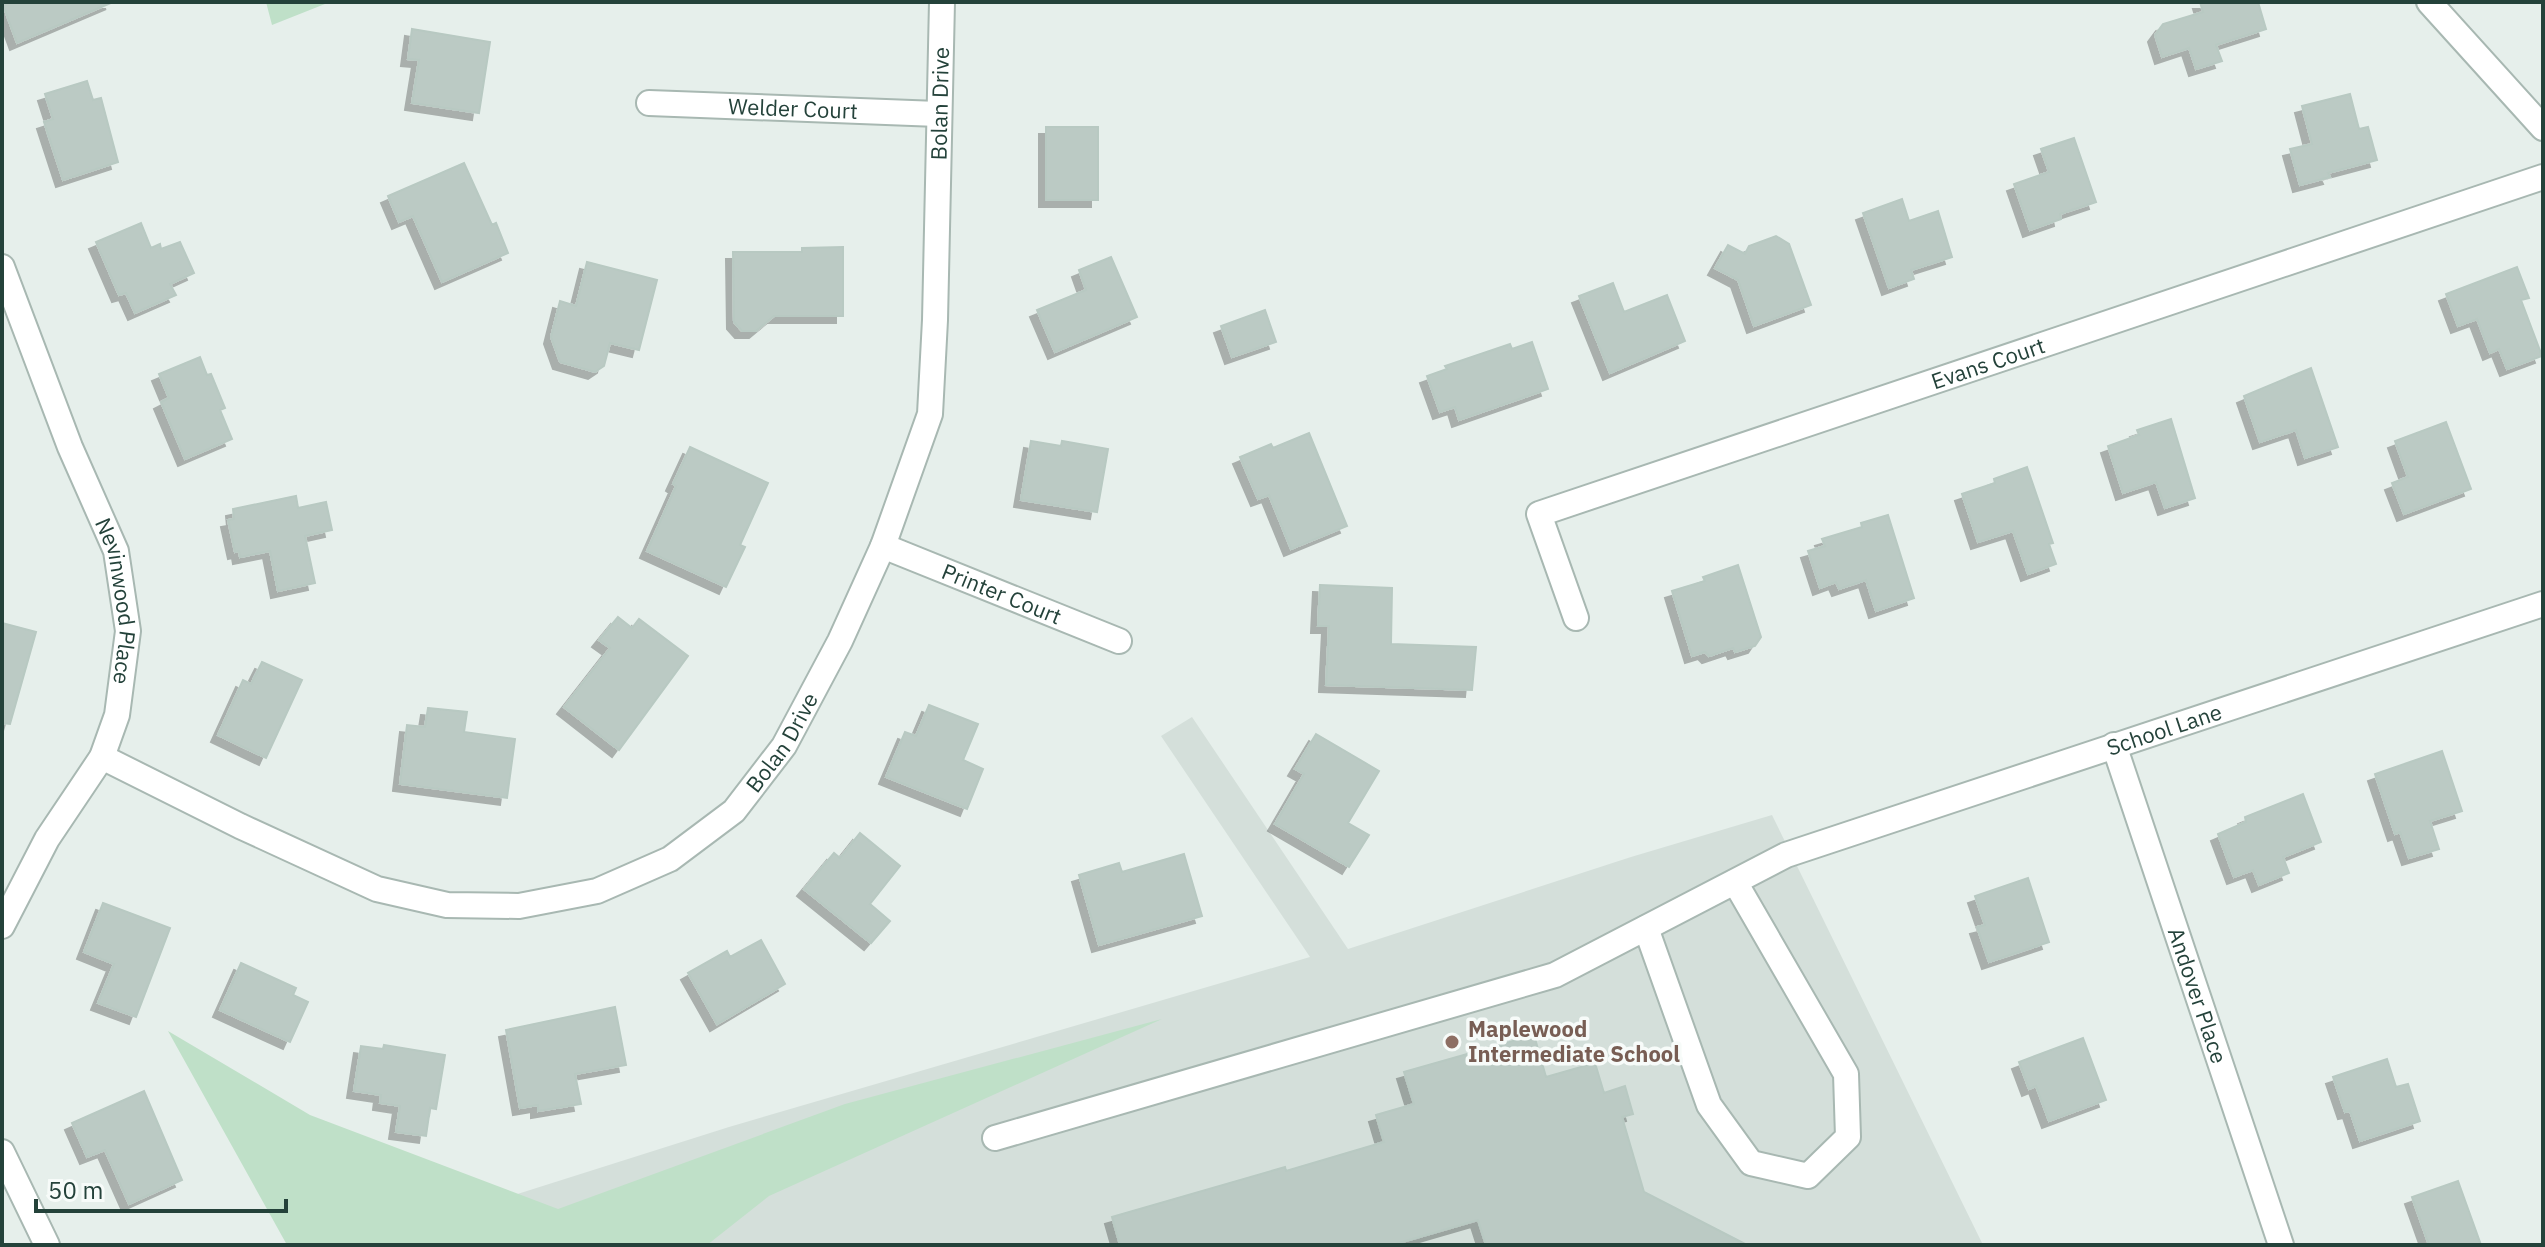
<svg xmlns="http://www.w3.org/2000/svg" width="2545" height="1247" font-family="'IBM Plex Sans',sans-serif">
  <style>
    .built { fill: #d4dfda }
    .green { fill: #bfe0c8 }
    .building { fill: #bbcac4; stroke: #b8c9c2; stroke-width: 2; filter: url(#shadow) }
    .lines { fill: none; stroke-linecap: round; stroke-linejoin: round }
    .minor-casing { stroke: #a8b8b2; stroke-width: 28 }
    .minor { stroke: #fff; stroke-width: 24 }
    .education-dot { fill: #8d6e63; stroke: #f7fbf9; stroke-width: 3 }
    .labels { text-anchor: middle; stroke-width: 7; stroke-linejoin: round; paint-order: stroke }
    .street-label { font-size: 22px; fill: #24423a; stroke: #f7fbf9 }
    .education-label { font-size: 22px; font-weight: bold; fill: #785e54; stroke: #f7fbf9; text-anchor: start }
  </style>
  <defs>
    <filter id="shadow"><feDropShadow dx="-7" dy="7" stdDeviation="0" flood-color="#0004"/></filter>
  </defs>
  <rect width="100%" height="100%" fill="#e6efeb"/>
  <!-- built -->
  <path class="built" d="M1192,717L1348,949L1631,857L1772,815L1983,1245H356L729,1127L1310,957L1161,736Z"/>
  <!-- green -->
  <path class="green" d="M266,2H330L272,25Z
    M1162,1019L769,1196L707,1245H287L168,1031L310,1115L558,1209L845,1104Z"/>
  <!-- building -->
  <path class="building" d="M2,2H113L17,43Z
    M2200,2H2258L2266,29L2216,45L2222,61L2196,69L2189,48L2162,57L2155,35L2163,24L2203,12Z
    M412,29L490,42L479,113L412,103L419,60L408,59Z
    M87,81L93,100L101,98L118,162L63,180L44,122L53,119L45,94Z
    M2350,94L2359,129L2368,127L2377,160L2328,173L2330,177L2300,185L2290,149L2312,144L2302,106Z
    M1046,127H1098V200H1046Z
    M2074,138L2096,202L2060,214L2061,219L2030,230L2014,184L2049,172L2041,149Z
    M464,163L492,225L496,223L508,253L442,282L413,216L399,222L388,196Z
    M1902,199L1909,221L1938,211L1952,257L1911,270L1914,279L1889,288L1863,213Z
    M141,223L151,248L160,244L161,249L180,242L194,273L170,284L176,295L135,313L126,293L119,295L96,242Z
    M1776,236L1789,244L1811,305L1754,326L1738,280L1715,268L1728,245L1745,254L1749,246Z
    M843,247V316H774L756,331H742L734,322L733,252H802V248Z
    M1111,257L1137,317L1055,352L1037,310L1086,290L1079,270Z
    M587,262L657,280L639,350L610,343L604,366L595,372L560,362L551,337L560,301L576,306Z
    M2517,267L2529,298L2521,300L2542,356L2507,369L2499,349L2490,353L2477,319L2458,326L2446,294Z
    M1613,283L1624,312L1667,295L1685,341L1610,373L1579,296Z
    M1265,310L1276,342L1232,357L1221,326Z
    M1532,342L1548,389L1459,420L1455,407L1440,412L1427,376L1447,369L1445,366L1510,344L1512,349Z
    M200,357L207,375L211,374L225,408L220,410L232,439L185,459L161,402L169,398L159,374Z
    M2311,368L2338,447L2305,458L2296,430L2260,442L2244,396Z
    M2171,419L2195,498L2165,508L2156,482L2123,493L2108,446L2139,435L2137,430Z
    M2446,422L2471,489L2404,514L2392,483L2408,477L2395,441Z
    M1309,433L1347,526L1291,549L1269,495L1258,499L1240,457L1271,444L1273,448Z
    M1031,441L1061,446L1062,441L1108,449L1097,512L1021,500Z
    M690,447L768,483L740,545L745,547L726,587L647,551L676,486L673,484Z
    M2027,467L2053,543L2049,544L2056,564L2028,574L2013,531L1978,542L1962,494L1995,483L1994,479Z
    M296,496L298,508L326,502L332,530L305,536L315,583L278,591L270,551L240,557L239,551L235,552L228,520L234,519L233,509Z
    M1888,515L1914,598L1876,611L1866,580L1839,589L1836,582L1820,588L1808,551L1825,546L1822,539L1862,527L1861,523Z
    M1738,565L1761,637L1755,646L1735,652L1733,648L1709,656L1705,652L1692,656L1672,591L1705,581L1703,577Z
    M1320,585L1392,588L1391,644L1476,647L1472,690L1326,685L1329,626H1318Z
    M618,617L632,628L639,619L688,656L619,750L564,707L610,648L599,640Z
    M2,623L36,632L10,724L2,723Z
    M262,662L302,680L266,758L218,735L243,680L251,684Z
    M929,705L978,724L963,760L983,769L967,809L886,777L905,732L916,736Z
    M428,708L467,712L464,732L515,739L507,798L400,784L407,725L425,727Z
    M1316,734L1379,771L1348,823L1369,835L1349,867L1275,824L1304,774L1295,769Z
    M2442,751L2462,811L2430,821L2439,849L2409,858L2400,832L2395,834L2375,774Z
    M2303,794L2321,842L2283,857L2289,873L2259,885L2253,870L2234,877L2218,834L2246,822L2245,817Z
    M860,833L900,866L870,904L890,921L871,943L804,889L834,853L840,858Z
    M1184,854L1202,916L1099,945L1079,875L1119,863L1122,872Z
    M2028,878L2049,942L1989,962L1977,927L1985,925L1975,896Z
    M103,903L170,928L136,1017L98,1003L114,964L84,952Z
    M761,940L785,984L717,1024L688,973L727,951L730,957Z
    M241,963L296,988L293,995L308,1002L290,1042L220,1010Z
    M615,1007L626,1065L575,1074L581,1104L538,1111V1105L520,1108L506,1030Z
    M1534,1035L1546,1077L1595,1063L1604,1093L1625,1086L1633,1114L1622,1117L1644,1192L1747,1245H1486L1478,1220L1392,1245H1120L1112,1217L1285,1167L1286,1171L1384,1142L1376,1115L1414,1104L1404,1072Z
    M2083,1038L2106,1100L2049,1121L2036,1086L2029,1089L2019,1062Z
    M384,1045L445,1055L436,1109L430,1108L426,1136L396,1132L400,1106L380,1103L381,1095L354,1091L361,1046L383,1049Z
    M2387,1059L2396,1087L2408,1084L2420,1121L2360,1141L2350,1111L2345,1112L2333,1077Z
    M144,1091L182,1180L129,1204L105,1150L87,1157L72,1123Z
    M2458,1181L2481,1245H2429L2412,1197Z"/>
  <g class="lines">
    <defs>
      <g id="minor">
        <path d="M2429,2L2543,128"/>
        <path id="s1" d="M649,103L938,114"/>
        <path id="s2" d="M2,267L70,447L116,551L128,631L117,715L102,757L47,839L2,926"/>
        <path id="s3" d="M883,546L1119,641"/>
        <path id="s4" d="M1576,618L1539,514L2543,177"/>
        <path id="s5" d="M2114,745L2281,1245"/>
        <path id="s6" d="M102,757L240,826L377,889L447,905L519,906L597,891L670,859L734,811L784,746L840,641L883,546L930,414L935,320L942,2"/>
        <path d="M1646,928L1709,1105L1751,1163L1808,1176L1848,1137L1846,1074L1735,882"/>
        <path id="s7" d="M995,1138L1555,975L1786,855L2543,604"/>
        <path d="M2,1152L47,1245"/>
      </g>
    </defs>
    <!-- minor casing -->
    <use href="#minor" class="minor-casing"/>
    <!-- minor -->
    <use href="#minor" class="minor"/>
  </g>
  <!-- markers -->
  <circle class="education-dot" cx="1452" cy="1042" r="8"/>
  <g class="labels">
    <!-- street labels -->
    <g class="street-label">
      <text dy="8" stroke="none"><textPath href="#s6" startOffset="1444">Bolan Drive</textPath></text>
      <text dy="8" stroke="none"><textPath href="#s1" startOffset="144">Welder Court</textPath></text>
      <text dy="8" stroke="none"><textPath href="#s4" startOffset="584">Evans Court</textPath></text>
      <text dy="8" stroke="none"><textPath href="#s3" startOffset="128">Printer Court</textPath></text>
      <text dy="8" stroke="none"><textPath href="#s2" startOffset="356">Nevinwood Place</textPath></text>
      <text dy="8" stroke="none"><textPath href="#s7" startOffset="1242">School Lane</textPath></text>
      <text dy="8" stroke="none"><textPath href="#s6" startOffset="772">Bolan Drive</textPath></text>
      <text dy="8" stroke="none"><textPath href="#s5" startOffset="264">Andover Place</textPath></text>
    </g>
    <!-- education labels -->
    <g class="education-label">
      <text x="1468" y="1037">Maplewood<tspan x="1468" dy="25">Intermediate School</tspan></text>
    </g>
  </g>
  <!-- border -->
  <rect width="2545" height="1247" fill="none" stroke="#24423a" stroke-width="8"/>
  <!-- scale -->
  <path d="M36 1199v12h250v-12" fill="none" stroke="#24423a" stroke-width="4"/>
  <text x="48" y="1199" font-size="24" fill="#24423a" stroke="#f7fbf9" stroke-width="6" paint-order="stroke">50 m</text>
</svg>
